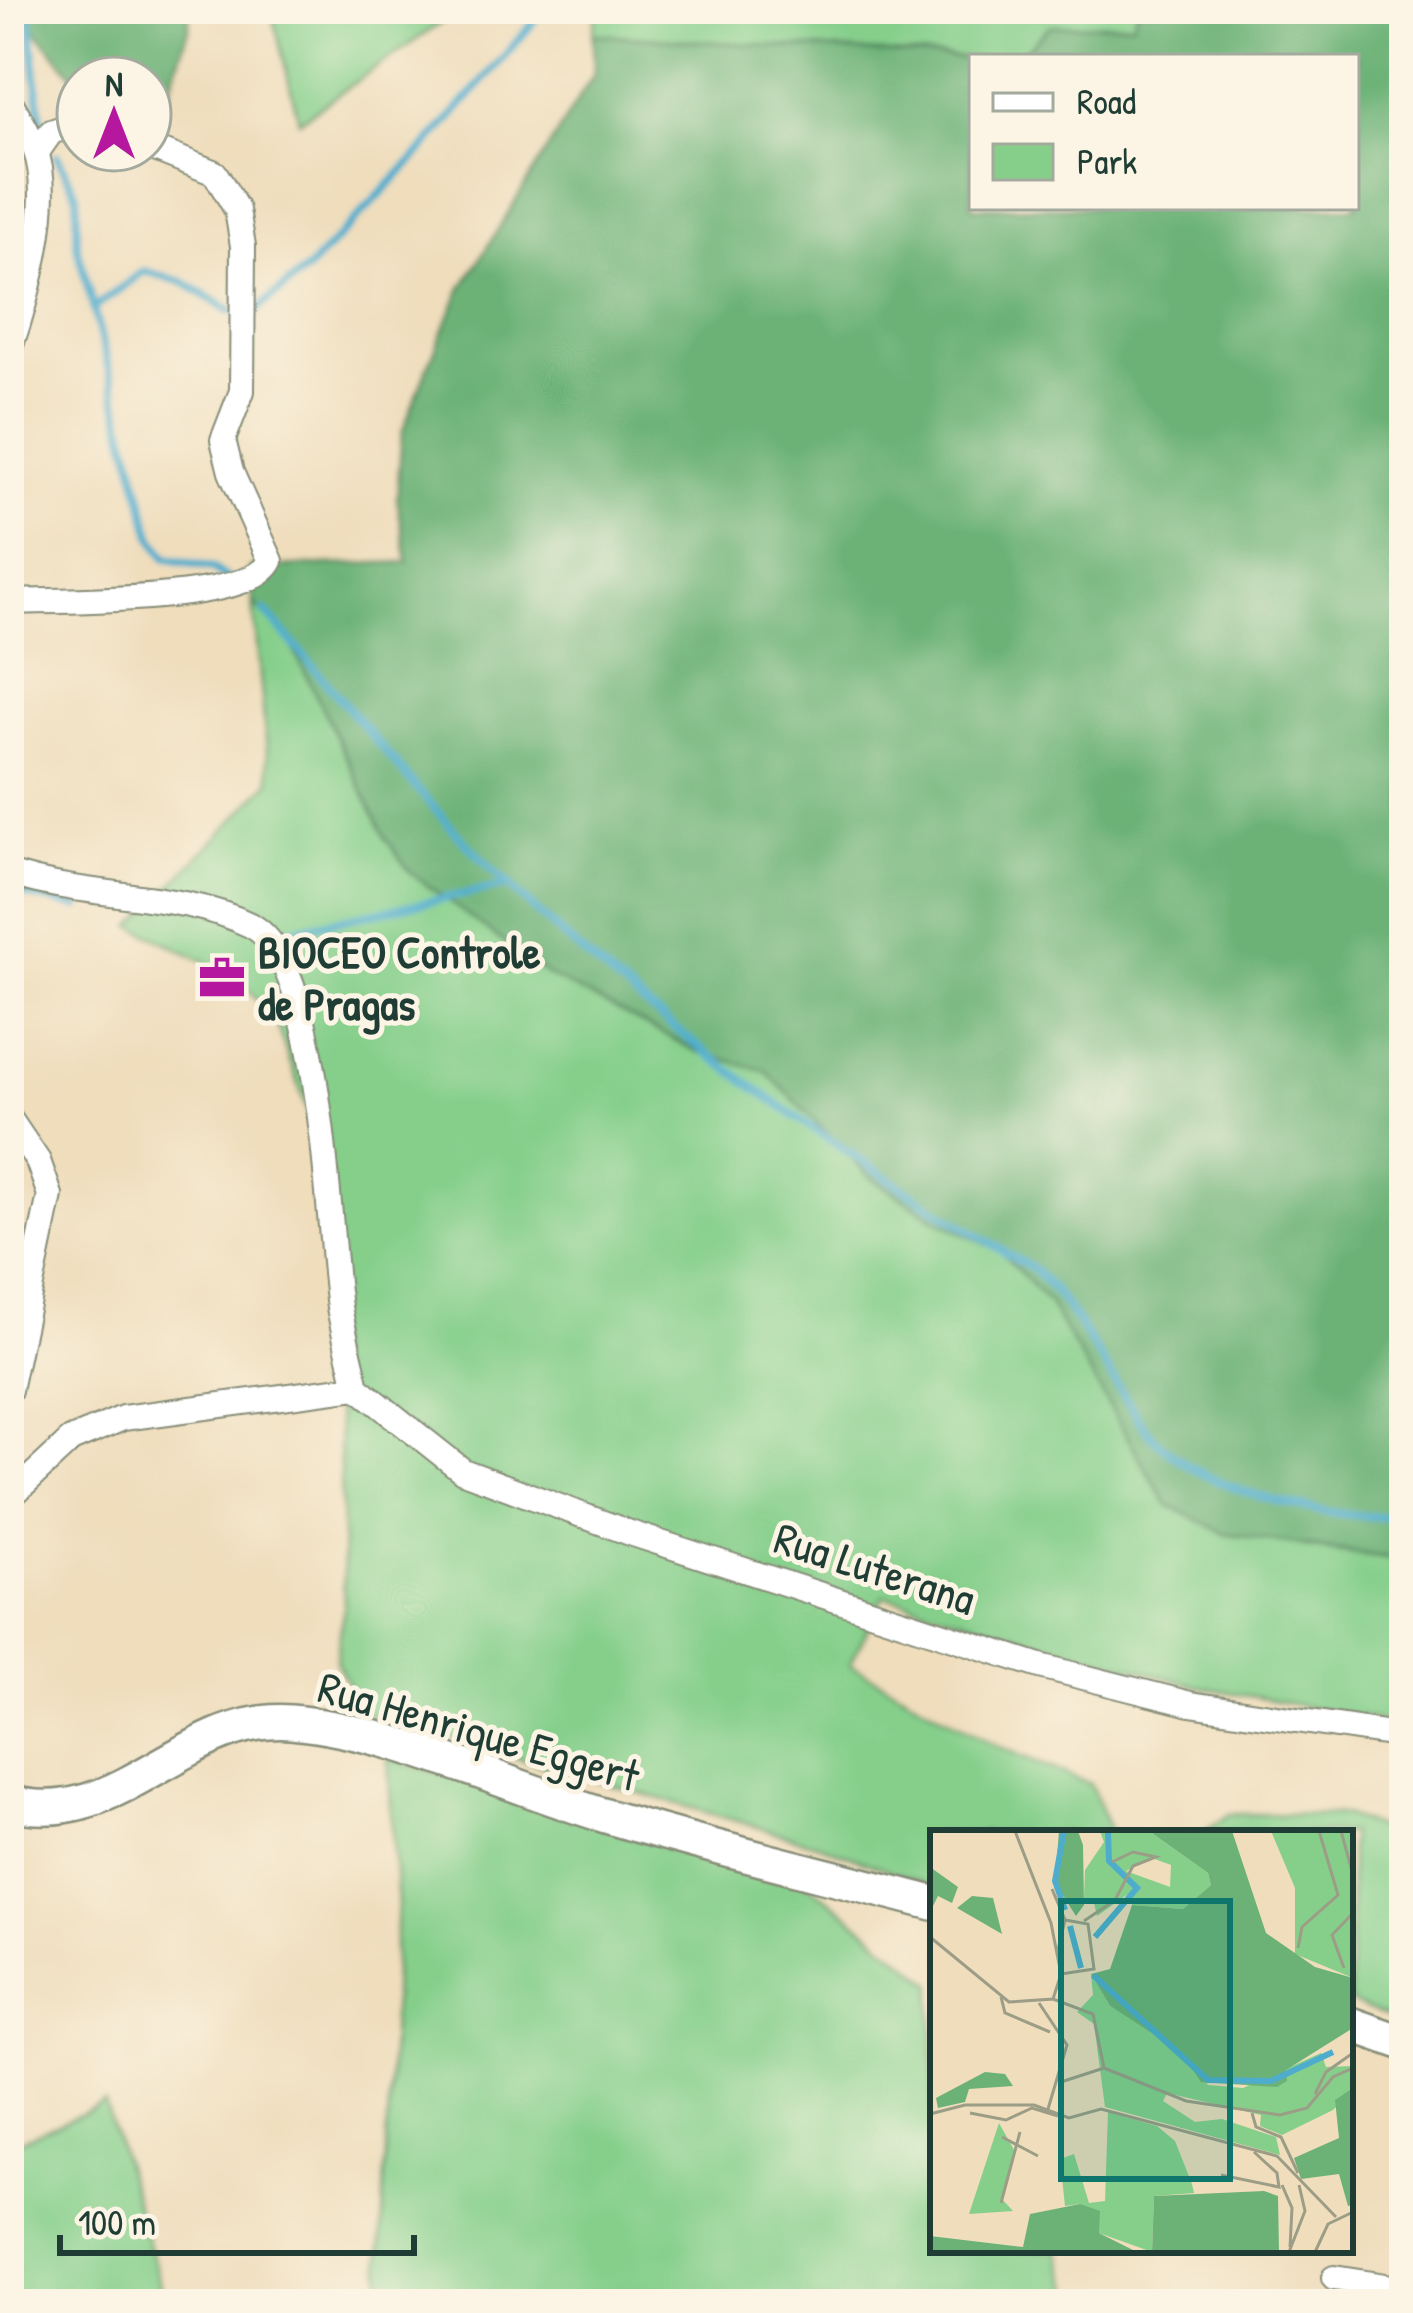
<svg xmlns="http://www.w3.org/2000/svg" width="1413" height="2313" font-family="'Patrick Hand',sans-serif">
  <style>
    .green { fill: #85cf8b; stroke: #528660; stroke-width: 3 }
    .forest { fill: #6cb277; stroke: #467856; stroke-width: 3 }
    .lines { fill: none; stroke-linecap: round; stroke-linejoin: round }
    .stream { stroke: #4eadcd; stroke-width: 8 }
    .street-casing { stroke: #878d78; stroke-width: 28 }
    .secondary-casing { stroke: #878d78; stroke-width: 38 }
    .street { stroke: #fff; stroke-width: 24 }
    .secondary { stroke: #fff; stroke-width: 33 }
    .labels { text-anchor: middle; stroke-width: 10; stroke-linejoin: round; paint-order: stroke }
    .poi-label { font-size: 45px; font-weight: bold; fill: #1f3d34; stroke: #fcf5e5; text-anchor: start }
    .street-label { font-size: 45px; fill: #1f3d34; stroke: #fcf5e5 }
    .inset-river { fill: none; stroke: #4eadcd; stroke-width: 6 }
    .inset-road { fill: none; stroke: #9c9d86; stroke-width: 3 }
    .view { fill: #0f766e; fill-opacity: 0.15; stroke: #0f766e; stroke-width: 6 }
    .inset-edge { fill: none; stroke: #1f3d34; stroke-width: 6 }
  </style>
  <rect width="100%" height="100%" fill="#fcf5e5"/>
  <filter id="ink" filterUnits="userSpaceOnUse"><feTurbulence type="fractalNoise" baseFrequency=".00833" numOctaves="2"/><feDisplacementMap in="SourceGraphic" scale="24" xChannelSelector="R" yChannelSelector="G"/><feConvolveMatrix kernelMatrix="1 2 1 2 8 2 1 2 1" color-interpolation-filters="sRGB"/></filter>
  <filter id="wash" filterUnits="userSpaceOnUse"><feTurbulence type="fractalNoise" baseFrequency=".004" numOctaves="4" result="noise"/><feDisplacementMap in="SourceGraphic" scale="48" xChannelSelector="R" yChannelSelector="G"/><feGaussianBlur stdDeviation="2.7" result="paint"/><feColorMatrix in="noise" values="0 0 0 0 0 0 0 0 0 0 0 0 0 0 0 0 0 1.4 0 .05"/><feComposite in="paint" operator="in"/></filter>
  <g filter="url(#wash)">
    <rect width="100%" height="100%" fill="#efddbc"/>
    <!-- green -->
    <path class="green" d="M271,9H461L299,121Z
      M598,9H1138L1134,23L1050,26L1019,57L972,59L593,34Z
      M253,602L291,643L386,838L411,873L549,976L699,1052L766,1071L868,1175L940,1222L1001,1251L1306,1547L1404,1560V1725L1196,1686L884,1596L850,1664L1000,1747L1090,1784L1111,1833H933V1887L820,1845L363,1713L336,1661L344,1606L340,1461L328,1258L309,1112L275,1021L238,978L133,926L270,782Z
      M388,1758L799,1876L933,1983V2250H1059L1078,2304H379L397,1905Z
      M1229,1814L1345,1815L1404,1838V2025L1350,2003V1833H1203Z
      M105,2104L167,2304H9V2145Z"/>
    <!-- forest -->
    <path class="forest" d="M17,9H189V29L162,111L150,115V78L78,81Z
      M1138,9H1404V1560L1224,1533L1167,1504L1049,1304L1001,1251L940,1222L868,1175L766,1071L699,1052L549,976L411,873L386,839L291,643L253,602L251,568L408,562L397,498L402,433L428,366L462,288L594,74L593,34L972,59V207H1356V57H1019L1050,26L1133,23Z"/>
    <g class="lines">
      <!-- stream -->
      <path class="stream" d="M29,9L41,120
        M57,156L77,195V246L152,536L166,558L212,568L229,580
        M93,309L144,271L183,282L231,311
        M253,313L309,268L426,147L545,9
        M265,611C333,688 397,770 468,845C633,1016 833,1147 1034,1270C1079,1313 1105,1371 1141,1422C1190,1493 1323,1519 1404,1517
        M9,890L78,907
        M279,932L510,885"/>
    </g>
  </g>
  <g filter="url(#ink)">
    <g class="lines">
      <defs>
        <path id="street" d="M9,99C17,115 29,131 35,149C55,201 27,299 9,351
          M37,152L51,132L78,123
          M9,602C58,600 251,604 271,561L231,472L223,440L242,391L243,246L237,210L215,173L150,147
          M9,873C85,899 177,890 250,925C324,960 327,1231 339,1307C344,1334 351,1360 357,1387
          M9,1118L38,1161L50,1195L9,1390
          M357,1387L463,1471L630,1533L1040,1666L1190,1704L1404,1736
          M9,1498L71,1440L123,1418L357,1387
          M1334,2278L1404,2289"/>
        <path id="secondary" d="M9,1802C116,1834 187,1713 291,1722C394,1731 506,1786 606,1816C713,1849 824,1874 933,1903
          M1350,2024L1404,2043"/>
      </defs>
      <!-- street casing -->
      <use href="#street" class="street-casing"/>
      <!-- secondary casing -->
      <use href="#secondary" class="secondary-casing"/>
      <!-- street -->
      <use href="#street" class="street"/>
      <!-- secondary -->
      <use href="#secondary" class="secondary"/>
    </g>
  </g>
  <!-- icons -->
  <defs>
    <symbol id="office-bare" viewBox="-9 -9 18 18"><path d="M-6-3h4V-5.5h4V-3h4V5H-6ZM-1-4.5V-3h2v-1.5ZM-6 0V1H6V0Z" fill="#b5179e" stroke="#fcf5e5" stroke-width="2.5" paint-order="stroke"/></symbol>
  </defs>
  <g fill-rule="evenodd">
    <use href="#office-bare" x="189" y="945" width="66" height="66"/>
  </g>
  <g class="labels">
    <!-- poi labels -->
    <g class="poi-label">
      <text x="258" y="968">BIOCEO Controle<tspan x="258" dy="52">de Pragas</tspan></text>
    </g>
    <!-- street labels -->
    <g class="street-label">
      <text transform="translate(875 1568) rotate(18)" y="16">Rua Luterana</text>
      <text transform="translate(479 1731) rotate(16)" y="16">Rua Henrique Eggert</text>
    </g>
  </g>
  <!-- overview -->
  <g transform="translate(930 1830)">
    <rect width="423" height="423" fill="#efddbc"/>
    <path d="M170,1H219L278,43L281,55L253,79L202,75L201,62L167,86L163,69L154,68L155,40L174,12ZM222,28L241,35L240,57L196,41ZM341,1H423V148L365,124V58ZM161,144L180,176L251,221L278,255L313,258L391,223L396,237L423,236V258L403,280L352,305L330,296L331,285L237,263L233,271L265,292L292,289L346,307L350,325L175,277L164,194L147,182L163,165ZM178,282L227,296L245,311L262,354L264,363L224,366L222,422L169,403L150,374L135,376L130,329L144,324L159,373L175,371ZM69,293L84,320L72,369L83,381L39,384Z" fill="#85cf8b" fill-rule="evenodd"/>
    <path d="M129,1H148L153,15L154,75L146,86L125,53ZM219,1H302L336,103L385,137L423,148V198L356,240L357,251L347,257L271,252L251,222L180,176L161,144L180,139L202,75L253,79L281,55L278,43ZM0,37L28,57L22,73L8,66L0,82ZM42,66L63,68L72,104L27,78ZM55,242L75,244L83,256L39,259L35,272L8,278L6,268ZM423,258V375L418,376L409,344L371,349L364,328L409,308L405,270ZM334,361L348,366L349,422H222L224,366ZM150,374L170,381L169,403L207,422H0V406L93,417L100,384Z" fill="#6cb277"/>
    <path class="inset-river" d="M134,1L125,51L135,80M140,96L151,138M165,107L207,58L179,31L178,1M163,145L278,250L341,251L403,222"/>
    <path class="inset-road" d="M411,1L423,45M122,59L135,90L128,120M154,91L185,70L203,36L226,27L203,22L182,32M0,107L79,172L123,169L131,144L121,93L85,1M368,118L372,97L408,65L389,1M414,138L402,105L423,83M131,144L164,139L158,94L135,90M71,167L75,183L120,202M123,169L163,184L174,238M109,173L137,215L118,279M174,238L256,271L350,285L377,278L403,247L423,238M131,252L174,238M385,264L396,242L423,223M40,283L76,290L102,278L128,286M322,283L326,297L351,307L368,343M0,284L35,275H104L139,288L171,279L347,326L406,387M72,307L108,326M291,345L349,357L347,343L324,322M352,355L362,378L360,417M71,373L90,302M359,422L375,381L369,355M385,422L398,394L423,382"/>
    <path class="view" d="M131,71H300V349H131Z"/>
    <rect width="423" height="423" class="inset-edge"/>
  </g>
  <!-- margin -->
  <rect width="1413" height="2313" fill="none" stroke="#fcf5e5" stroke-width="48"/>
  <!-- legend -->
  <rect x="969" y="54" width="390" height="156" fill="#fcf5e5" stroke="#a4ab9e" stroke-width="3"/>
  <rect x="993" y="93" width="60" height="18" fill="#ffffff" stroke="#a4ab9e" stroke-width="3"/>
  <text x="1077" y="114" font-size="36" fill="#1f3d34">Road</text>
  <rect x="993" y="144" width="60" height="36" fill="#85cf8b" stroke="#a4ab9e" stroke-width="3"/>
  <text x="1077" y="174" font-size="36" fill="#1f3d34">Park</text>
  <!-- north arrow -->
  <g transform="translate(114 114)"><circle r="57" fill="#fcf5e5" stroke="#a4ab9e" stroke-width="3"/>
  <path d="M0-9L21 45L0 30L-21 45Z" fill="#b5179e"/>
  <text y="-18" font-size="33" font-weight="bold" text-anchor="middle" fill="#1f3d34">N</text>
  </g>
  <!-- scale -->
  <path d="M60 2235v18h354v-18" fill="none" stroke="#1f3d34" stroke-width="6"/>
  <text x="78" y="2235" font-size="36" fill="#1f3d34" stroke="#fcf5e5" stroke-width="9" paint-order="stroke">100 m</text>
</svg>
